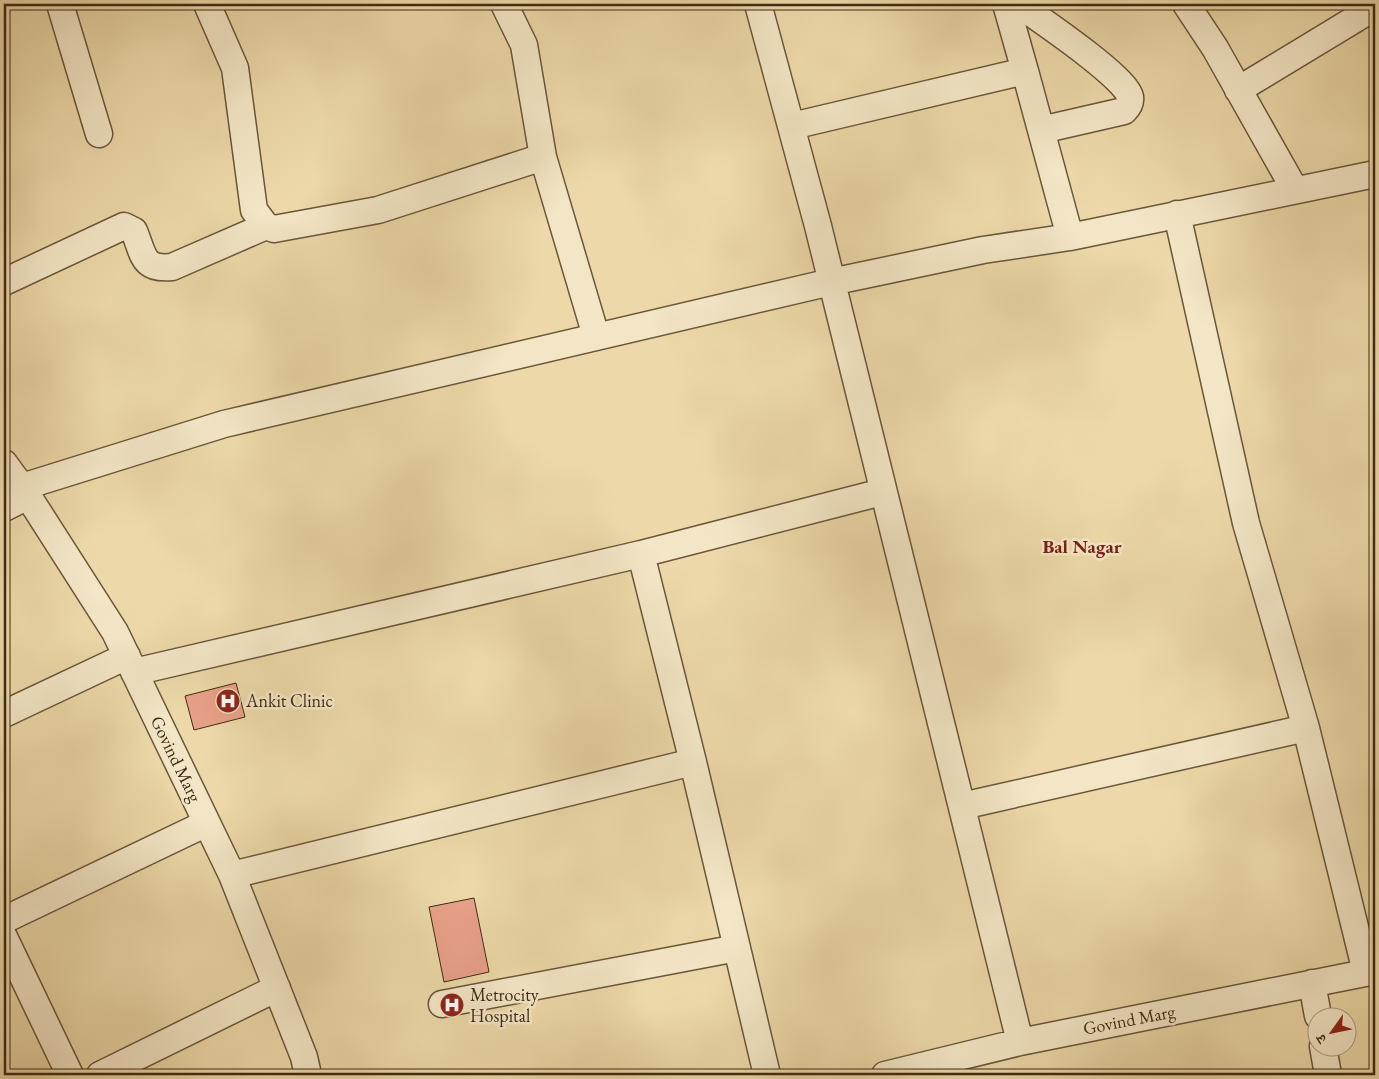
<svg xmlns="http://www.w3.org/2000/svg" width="1379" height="1079" font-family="'EB Garamond','Noto Serif Devanagari',serif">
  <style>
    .building { fill: #e8a189; stroke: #3f2b15 }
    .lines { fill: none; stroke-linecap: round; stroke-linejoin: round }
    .minor-casing { stroke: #6a563a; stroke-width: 29 }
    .minor { stroke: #f3e6c6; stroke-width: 26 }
    .labels { text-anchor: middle; stroke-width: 5; stroke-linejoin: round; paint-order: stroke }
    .poi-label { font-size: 18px; fill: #3f2b15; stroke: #f3e6c6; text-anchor: start }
    .street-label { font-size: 18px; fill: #3f2b15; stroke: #f3e6c6 }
    .neighbourhood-label { font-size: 19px; font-weight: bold; fill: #7a1f14; stroke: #f3e6c6 }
  </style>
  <rect width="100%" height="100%" fill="#ecd8a8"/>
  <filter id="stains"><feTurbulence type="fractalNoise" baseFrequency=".004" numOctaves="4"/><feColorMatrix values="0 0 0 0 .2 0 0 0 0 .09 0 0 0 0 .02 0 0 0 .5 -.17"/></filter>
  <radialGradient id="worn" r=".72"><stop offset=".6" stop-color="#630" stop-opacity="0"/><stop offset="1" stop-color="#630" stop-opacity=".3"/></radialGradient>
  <!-- building -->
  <path class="building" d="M236,683L245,717L194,730L185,696Z
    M474,898L489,972L444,982L429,907Z"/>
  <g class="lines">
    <defs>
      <path id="minor" d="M60,4L99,134
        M207,4L235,68L254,210L266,226L274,229L378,210L543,157L596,336
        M504,4L524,45L543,157
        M758,4L818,226L1020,1042
        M1006,4L1025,71
        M1018,4C1038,18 1127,78 1130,97C1131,103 1128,107 1124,111L1041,130
        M1186,4L1215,48L1295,190
        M1238,90L1375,7
        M1177,214L1246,523L1306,728
        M1070,237L1375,174
        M4,282L124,226L134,231C144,255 142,270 172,267L266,226
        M4,463L28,496L115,632L232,875L304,1057L308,1075
        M22,487L224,424L831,282L983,250L1070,237L1025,71L792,126
        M4,508L28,496
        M134,672L641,554
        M4,714L127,656
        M693,762L641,554L882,492
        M962,806L1306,728L1366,972
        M232,875L693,762L767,1075
        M4,920L207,823
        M4,937L70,1075
        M1312,983L1318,1016
        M442,1004L737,948
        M1323,1046L1328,1075
        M100,1075L277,988
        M885,1075L1020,1042L1375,971"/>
    </defs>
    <!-- minor casing -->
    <use href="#minor" class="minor-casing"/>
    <!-- minor -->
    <use href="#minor" class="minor"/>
  </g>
  <!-- icons -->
  <defs>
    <symbol id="hospital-disc" viewBox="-11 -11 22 22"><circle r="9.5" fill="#8f2418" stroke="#f3e6c6"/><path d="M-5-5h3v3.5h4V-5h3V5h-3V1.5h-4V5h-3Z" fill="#fff"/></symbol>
  </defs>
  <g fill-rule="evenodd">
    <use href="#hospital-disc" x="214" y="687" width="28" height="28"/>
    <use href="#hospital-disc" x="438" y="991" width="28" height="28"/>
  </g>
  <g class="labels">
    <!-- poi labels -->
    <g class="poi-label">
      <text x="246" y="707">Ankit Clinic</text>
      <text x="470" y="1001">Metrocity<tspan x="470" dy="21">Hospital</tspan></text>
    </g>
    <!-- street labels -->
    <g class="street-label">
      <text transform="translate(176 759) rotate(64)" y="6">Govind Marg</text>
      <text transform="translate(1129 1020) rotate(-11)" y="6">Govind Marg</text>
    </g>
    <!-- neighbourhood labels -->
    <g class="neighbourhood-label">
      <text x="1082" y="553">Bal Nagar</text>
    </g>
  </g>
  <!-- margin -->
  <rect width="1379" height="1079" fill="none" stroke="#ecd8a8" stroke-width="20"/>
  <rect x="5" y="5" width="1369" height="1069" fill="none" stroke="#3f2b15" stroke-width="2.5"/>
  <rect x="10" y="10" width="1359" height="1059" fill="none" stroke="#3f2b15"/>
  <!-- north arrow -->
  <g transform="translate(1332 1032) rotate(237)"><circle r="24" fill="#f3e6c6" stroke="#ab9b7f"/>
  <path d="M0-4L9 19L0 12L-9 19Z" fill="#8f2418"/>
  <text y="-8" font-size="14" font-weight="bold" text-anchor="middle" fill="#3f2b15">उ</text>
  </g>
  <rect width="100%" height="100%" filter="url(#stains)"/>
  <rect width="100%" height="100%" fill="url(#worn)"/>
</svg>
